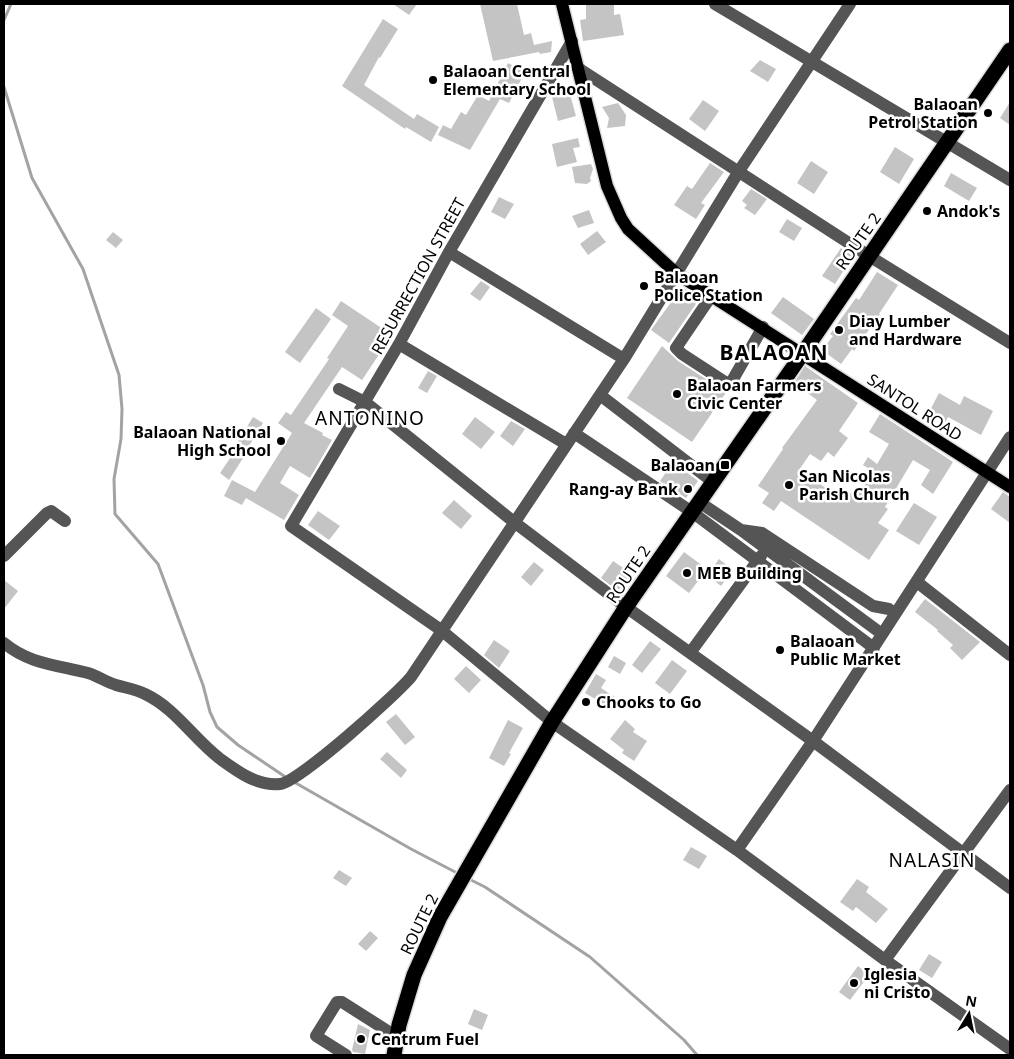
<svg xmlns="http://www.w3.org/2000/svg" width="1014" height="1059" font-family="'Noto Sans',sans-serif">
  <style>
    .lines { fill: none; stroke-linecap: round; stroke-linejoin: round }
    .stream { stroke: #a3a3a3; stroke-width: 3 }
    .building { fill: #c4c4c4 }
    .major-casing { stroke: #dbdbdb; stroke-width: 15 }
    .highway-casing { stroke: #dbdbdb; stroke-width: 18 }
    .minor { stroke: #555; stroke-width: 12 }
    .major { stroke: #000; stroke-width: 12 }
    .highway { stroke: #000; stroke-width: 15 }
    .poi-dot { fill: #000; stroke: #fff; stroke-width: 2 }
    .labels { text-anchor: middle; stroke-width: 5; stroke-linejoin: round; paint-order: stroke }
    .poi-label { font-size: 16px; font-weight: bold; fill: #000; stroke: #fff; text-anchor: start }
    .street-label { font-size: 16px; fill: #000; stroke: #fff }
    .quarter-label { font-size: 19px; letter-spacing: 1px; fill: #000; stroke: #fff }
    .district-label { font-size: 21px; font-weight: bold; letter-spacing: 1px; fill: #000; stroke: #fff }
  </style>
  <rect width="100%" height="100%" fill="#fff"/>
  <g class="lines">
    <!-- stream -->
    <path class="stream" d="M4,20L11,4
      M4,87L32,178L83,269L119,375L122,409L121,439L114,479L115,514L158,564L203,685L210,712L217,727L238,745L287,778
      M294,782L411,849L459,874
      M467,878L485,887L590,957L684,1040L697,1055"/>
  </g>
  <!-- building -->
  <path class="building" d="M393,4H417L409,15Z
    M480,4H517L524,35L531,33L534,45L552,41L551,52L540,54L539,52L493,61Z
    M586,4H614V15L620,14L624,35L583,41L580,20L586,19Z
    M383,19L398,29L380,58L379,57L364,85L414,119L417,114L439,127L431,142L406,127L405,129L342,86Z
    M760,60L776,69L768,82L750,71Z
    M508,63L525,72L509,103L500,99L470,150L438,135L443,125L451,129L461,112L466,115L478,95L489,101Z
    M568,87L576,116L558,121L551,93L552,91Z
    M703,100L719,111L705,131L689,119Z
    M1010,102V125L1000,118Z
    M618,103L626,115L625,126L607,128L609,118L602,107Z
    M578,138L580,147L573,148L577,162L557,167L552,144Z
    M895,147L914,159L899,184L880,172Z
    M811,161L828,172L814,194L797,183Z
    M710,163L724,172L701,203L705,205L696,219L674,205L687,186L692,189Z
    M591,164L593,169L590,178L591,181L587,184L575,183L572,167Z
    M951,173L977,188L969,201L944,186Z
    M751,189L767,199L755,215L744,208L747,205L742,201Z
    M499,197L514,204L505,219L491,212Z
    M589,210L594,223L578,228L572,216Z
    M787,219L802,228L794,241L779,232Z
    M597,231L606,242L588,255L580,244Z
    M113,232L123,240L116,248L106,240Z
    M841,248L853,256L835,284L822,276Z
    M877,272L898,285L879,314H880L854,351L852,349L841,364L822,350L833,336L830,334L856,298L859,300Z
    M481,281L490,287L480,301L470,294Z
    M682,287L700,298L669,343L651,330Z
    M783,297L814,319L802,335L771,313Z
    M341,301L392,335L362,380L342,367L304,423L323,433L322,435L332,440L310,478L290,466L280,483L299,495L284,520L246,498L242,505L224,496L232,480L255,492L292,433L278,423L286,412L291,415L329,359L327,358L348,326L332,315Z
    M316,308L331,319L300,363L285,352Z
    M662,346L678,361L721,389L727,391L692,442L627,398Z
    M805,366L858,403L839,431L848,438L834,457L828,452L821,461L810,454L799,470L845,501L856,486L862,490L873,471L863,465L868,457L877,464L889,444L869,432L880,414L953,462L933,494L921,485L930,470L913,460L885,507L888,509L878,523L889,530L869,560L781,501L774,511L762,503L769,493L758,486L783,449L782,448L817,400L794,383Z
    M428,371L437,376L427,393L418,388Z
    M939,393L960,405L964,396L993,411L981,435L948,417L945,423L928,414Z
    M253,417L263,423L244,454L245,455L229,480L220,473L239,445L237,443Z
    M475,417L495,432L481,449L462,434Z
    M511,421L525,429L513,446L500,436Z
    M673,462L698,481L686,498L660,481Z
    M1003,492L1010,497V523L991,509Z
    M454,500L472,516L461,529L442,513Z
    M914,503L937,517L919,545L896,531Z
    M318,511L340,526L329,540L308,525Z
    M684,552L707,569L689,593L666,576Z
    M719,559L733,570L721,586L707,575Z
    M613,561L631,573L618,591L601,578Z
    M534,562L544,570L531,586L521,577Z
    M4,580L18,591L4,609Z
    M925,599L980,642L962,660L950,648L953,645L937,631L938,630L915,612Z
    M494,640L510,651L499,668L484,655Z
    M650,641L661,649L642,673L632,665Z
    M614,656L626,663L620,674L608,667Z
    M672,660L687,671L670,694L655,683Z
    M466,666L481,680L469,693L454,679Z
    M596,674L606,680L601,688L618,699L612,709L585,693Z
    M396,714L415,737L405,745L386,722Z
    M508,720L523,728L509,753L511,754L504,766L489,758Z
    M625,720L635,729L633,732L647,741L634,761L622,753L624,750L610,739Z
    M387,752L407,770L401,778L380,759Z
    M691,847L707,856L699,869L683,860Z
    M339,870L352,878L346,886L333,878Z
    M857,879L869,887L866,892L888,909L876,923L856,907L853,911L840,902Z
    M370,931L378,938L366,951L358,944Z
    M929,954L942,962L932,978L919,970Z
    M858,966L869,975L850,1000L839,992Z
    M474,1009L488,1015L482,1030L468,1024Z
    M358,1024L370,1030L365,1054L353,1052L352,1050Z"/>
  <g class="lines">
    <defs>
      <path id="major" d="M562,4L607,186L621,218L628,229L677,274L1010,487"/>
      <path id="highway" d="M394,1055L399,1025L414,975L440,917L552,722L626,607L803,353L1010,50"/>
    </defs>
    <!-- major casing -->
    <use href="#major" class="major-casing"/>
    <!-- highway casing -->
    <use href="#highway" class="highway-casing"/>
    <!-- minor -->
    <path class="minor" d="M715,4L1010,180
      M572,41L449,252L399,344L291,526L441,630L552,722L737,850L885,960L1010,1049
      M578,68L869,256L1010,343
      M449,252L624,359
      M712,295L676,348L682,354L725,382L728,383L732,381L763,327
      M399,344L566,444
      M339,389L365,402L514,522L626,607L813,741L1010,888
      M600,395L713,482
      M574,433L692,512L874,648
      M699,502L741,530L882,634
      M741,530L762,533L873,606L889,609L895,614
      M4,556L47,513L51,511L65,521
      M917,582L1010,655
      M4,643C29,664 57,665 88,673C98,676 106,682 116,685C126,688 136,689 145,694C175,708 193,738 219,758C237,771 256,786 280,784C298,783 396,695 411,677L624,359L739,171L850,4
      M690,653L761,556
      M737,850L813,741L1010,437
      M885,960L1010,790
      M346,1055L316,1036L337,1002H342L397,1037"/>
    <!-- major -->
    <use href="#major" class="major"/>
    <!-- highway -->
    <use href="#highway" class="highway"/>
  </g>
  <!-- markers -->
  <g class="poi-dot">
    <circle cx="433" cy="80" r="5"/>
    <circle cx="988" cy="113" r="5"/>
    <circle cx="927" cy="211" r="5"/>
    <circle cx="644" cy="286" r="5"/>
    <circle cx="839" cy="330" r="5"/>
    <circle cx="677" cy="394" r="5"/>
    <circle cx="281" cy="441" r="5"/>
    <rect x="720" y="460" width="10" height="10" rx="2.5"/>
    <circle cx="789" cy="485" r="5"/>
    <circle cx="688" cy="489" r="5"/>
    <circle cx="687" cy="573" r="5"/>
    <circle cx="780" cy="650" r="5"/>
    <circle cx="586" cy="702" r="5"/>
    <circle cx="854" cy="983" r="5"/>
    <circle cx="361" cy="1039" r="5"/>
  </g>
  <g class="labels">
    <!-- poi labels -->
    <g class="poi-label">
      <text x="443" y="77">Balaoan Central<tspan x="443" dy="18">Elementary School</tspan></text>
      <text x="978" y="110" text-anchor="end">Balaoan<tspan x="978" dy="18">Petrol Station</tspan></text>
      <text x="937" y="217">Andok's</text>
      <text x="654" y="283">Balaoan<tspan x="654" dy="18">Police Station</tspan></text>
      <text x="849" y="327">Diay Lumber<tspan x="849" dy="18">and Hardware</tspan></text>
      <text x="687" y="391">Balaoan Farmers<tspan x="687" dy="18">Civic Center</tspan></text>
      <text x="271" y="438" text-anchor="end">Balaoan National<tspan x="271" dy="18">High School</tspan></text>
      <text x="715" y="471" text-anchor="end">Balaoan</text>
      <text x="799" y="482">San Nicolas<tspan x="799" dy="18">Parish Church</tspan></text>
      <text x="678" y="495" text-anchor="end">Rang-ay Bank</text>
      <text x="697" y="579">MEB Building</text>
      <text x="790" y="647">Balaoan<tspan x="790" dy="18">Public Market</tspan></text>
      <text x="596" y="708">Chooks to Go</text>
      <text x="864" y="980">Iglesia<tspan x="864" dy="18">ni Cristo</tspan></text>
      <text x="371" y="1045">Centrum Fuel</text>
    </g>
    <!-- street labels -->
    <g class="street-label">
      <text transform="translate(858 241) rotate(-55)" y="6">ROUTE 2</text>
      <text transform="translate(418 276) rotate(-61)" y="6">RESURRECTION STREET</text>
      <text transform="translate(915 407) rotate(33)" y="6">SANTOL ROAD</text>
      <text transform="translate(628 574) rotate(-56)" y="6">ROUTE 2</text>
      <text transform="translate(419 924) rotate(-64)" y="6">ROUTE 2</text>
    </g>
    <!-- quarter labels -->
    <g class="quarter-label">
      <text x="370" y="425">ANTONINO</text>
      <text x="932" y="867">NALASIN</text>
    </g>
    <!-- district labels -->
    <g class="district-label">
      <text x="774" y="360">BALAOAN</text>
    </g>
  </g>
  <!-- border -->
  <rect width="1014" height="1059" fill="none" stroke="#000000" stroke-width="10"/>
  <!-- north arrow -->
  <g transform="translate(969 1014) rotate(10)" stroke="#ffffff" stroke-width="4" paint-order="stroke">
  <path d="M0-4L9 19L0 12L-9 19Z" fill="#000000"/>
  <text y="-8" font-size="14" font-weight="bold" text-anchor="middle" fill="#000000">N</text>
  </g>
</svg>
